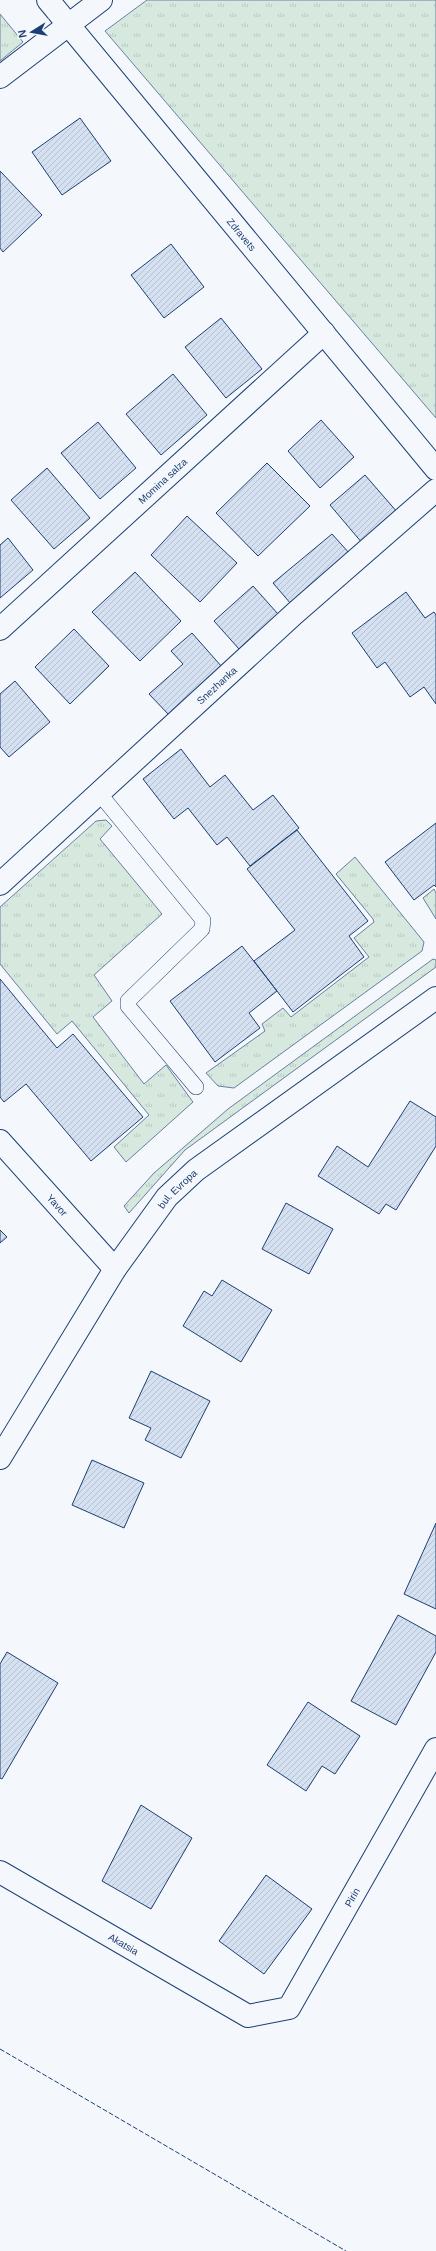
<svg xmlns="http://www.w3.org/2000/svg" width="436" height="2251" font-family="Arial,sans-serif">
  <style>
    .grass { fill: url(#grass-tufts); stroke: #687fa3 }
    .building { fill: url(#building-hatch); stroke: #1d3f73 }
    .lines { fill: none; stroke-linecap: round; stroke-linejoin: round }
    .service-casing { stroke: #1d3f73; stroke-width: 16 }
    .minor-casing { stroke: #1d3f73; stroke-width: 24 }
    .tertiary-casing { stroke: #1d3f73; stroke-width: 24 }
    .service { stroke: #f4f7fb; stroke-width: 15 }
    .minor { stroke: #f4f7fb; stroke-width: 22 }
    .tertiary { stroke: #f4f7fb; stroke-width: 22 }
    .fence { stroke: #1d3f73; stroke-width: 1; stroke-dasharray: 5 2; stroke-linecap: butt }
    .labels { text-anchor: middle; stroke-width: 3; stroke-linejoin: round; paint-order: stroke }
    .street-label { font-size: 10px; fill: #1d3f73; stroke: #f4f7fb }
  </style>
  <defs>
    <pattern id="grass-tufts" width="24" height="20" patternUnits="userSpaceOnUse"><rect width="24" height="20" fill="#d7e8df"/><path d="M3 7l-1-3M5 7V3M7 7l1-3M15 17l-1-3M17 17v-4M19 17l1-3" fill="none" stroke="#b8c8c3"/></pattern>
    <pattern id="building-hatch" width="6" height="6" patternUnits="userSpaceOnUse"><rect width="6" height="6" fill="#d5e0f0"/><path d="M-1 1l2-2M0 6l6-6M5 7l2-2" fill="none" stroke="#b6c1d1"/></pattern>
  </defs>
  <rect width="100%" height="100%" fill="#f4f7fb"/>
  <!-- grass -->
  <path class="grass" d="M147,0H436V418L105,31Z
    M0,14L23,42L0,61Z
    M106,820L112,826L100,839L162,914L94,975L112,1001L93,1017L144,1084L166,1065L193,1102L126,1162L114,1147L149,1115L72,1021L57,1034L0,964V907L96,821Z
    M355,857L424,942L422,951L234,1088L218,1086L206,1073L265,1031L262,1024L283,1008L291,1017L369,957L354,938L374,922L373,919L336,874Z
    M434,889L436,893V919L423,898Z
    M433,959L436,960V967L185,1150L129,1213L124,1206L154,1173L228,1109Z"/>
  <!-- building -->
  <path class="building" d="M80,118L111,161L62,195L32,152Z
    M0,171L42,215L3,252L0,248Z
    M171,244L204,287L164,318L131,275Z
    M221,318L262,369L226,398L185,347Z
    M173,374L207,415L161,455L126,414Z
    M321,420L354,457L320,488L288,451Z
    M98,422L136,468L100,499L61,453Z
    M267,463L310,506L258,556L216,513Z
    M47,468L90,518L54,549L11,500Z
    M365,475L398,513L363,544L330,505Z
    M187,516L237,563L200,602L151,555Z
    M332,534L350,554L291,604L273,583Z
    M8,538L33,570L0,598V545Z
    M135,572L181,621L140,661L92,612Z
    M253,586L278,614L239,649L214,621Z
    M406,592L425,618L434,612L436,615V704L424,687L410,697L385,662L377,668L352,633Z
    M74,629L109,666L70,704L35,667Z
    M192,633L222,667L169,715L149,694L183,664L171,651Z
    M15,681L50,722L9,757L0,747V694Z
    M181,749L210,787L225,775L253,810L273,795L299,828L250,866L227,837L217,845L188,808L174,819L143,779Z
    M436,823V887L434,885L414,900L385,862Z
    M297,830L368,921L349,936L364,957L293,1012L254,961L295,930L247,869Z
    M242,946L277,991L249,1013L260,1028L215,1062L170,1001Z
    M0,979L57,1048L73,1034L143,1117L91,1161L26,1084L4,1102L0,1097Z
    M410,1101L436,1117V1146L396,1210L386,1204L379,1214L318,1176L337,1146L368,1167Z
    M286,1203L333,1229L309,1274L262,1249Z
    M0,1230L7,1237L0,1243Z
    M222,1280L272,1310L241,1362L183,1326L204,1291L212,1296Z
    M151,1371L210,1401L181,1458L145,1440L151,1428L129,1418Z
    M92,1460L144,1483L124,1528L72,1505Z
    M436,1523V1609L404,1594Z
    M398,1615L436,1636V1652L396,1725L351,1701Z
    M7,1652L58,1683L2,1779L0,1778V1664Z
    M308,1702L360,1736L335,1774L322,1766L306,1791L267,1765Z
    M141,1805L192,1838L151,1909L102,1881Z
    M266,1875L312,1909L264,1974L219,1941Z"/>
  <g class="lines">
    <defs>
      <path id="service" d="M99,793L203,920L202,929L128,1001V1006L196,1087"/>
      <g id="minor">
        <path id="s1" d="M48,0L436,469"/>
        <path d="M0,77L101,0"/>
        <path id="s2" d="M0,629L324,333"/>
        <path id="s3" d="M0,884L294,614L436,490"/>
        <path id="s4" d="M0,1141L115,1269"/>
        <path id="s5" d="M0,1872L248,2016L289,2008L436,1749"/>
      </g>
      <g id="tertiary">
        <path id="s6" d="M0,1458L115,1269L167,1197L196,1170L436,998"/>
      </g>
    </defs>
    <!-- service casing -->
    <use href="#service" class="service-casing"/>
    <!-- minor casing -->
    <use href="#minor" class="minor-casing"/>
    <!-- tertiary casing -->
    <use href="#tertiary" class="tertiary-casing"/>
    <!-- service -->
    <use href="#service" class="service"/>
    <!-- minor -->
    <use href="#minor" class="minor"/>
    <!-- tertiary -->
    <use href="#tertiary" class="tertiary"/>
    <!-- fence -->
    <path class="fence" d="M0,2049L346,2251"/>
  </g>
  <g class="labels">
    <!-- street labels -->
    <g class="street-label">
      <text dy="4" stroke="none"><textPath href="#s1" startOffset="304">Zdravets</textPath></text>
      <text dy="4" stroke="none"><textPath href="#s2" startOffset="220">Momina salza</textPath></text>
      <text dy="4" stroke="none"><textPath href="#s3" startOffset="294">Snezhanka</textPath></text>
      <text dy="4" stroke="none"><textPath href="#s6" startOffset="323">bul. Evropa</textPath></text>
      <text dy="4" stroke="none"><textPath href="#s4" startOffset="86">Yavor</textPath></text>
      <text dy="4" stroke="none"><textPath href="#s5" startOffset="456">Pirin</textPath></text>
      <text dy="4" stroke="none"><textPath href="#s5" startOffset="143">Akatsia</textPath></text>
    </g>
  </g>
  <!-- north arrow -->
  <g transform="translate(32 32) rotate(259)" stroke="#f4f7fb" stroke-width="3" paint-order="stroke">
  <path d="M0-3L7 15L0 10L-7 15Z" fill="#1d3f73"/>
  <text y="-6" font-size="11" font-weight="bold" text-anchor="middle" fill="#1d3f73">N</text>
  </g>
</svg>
